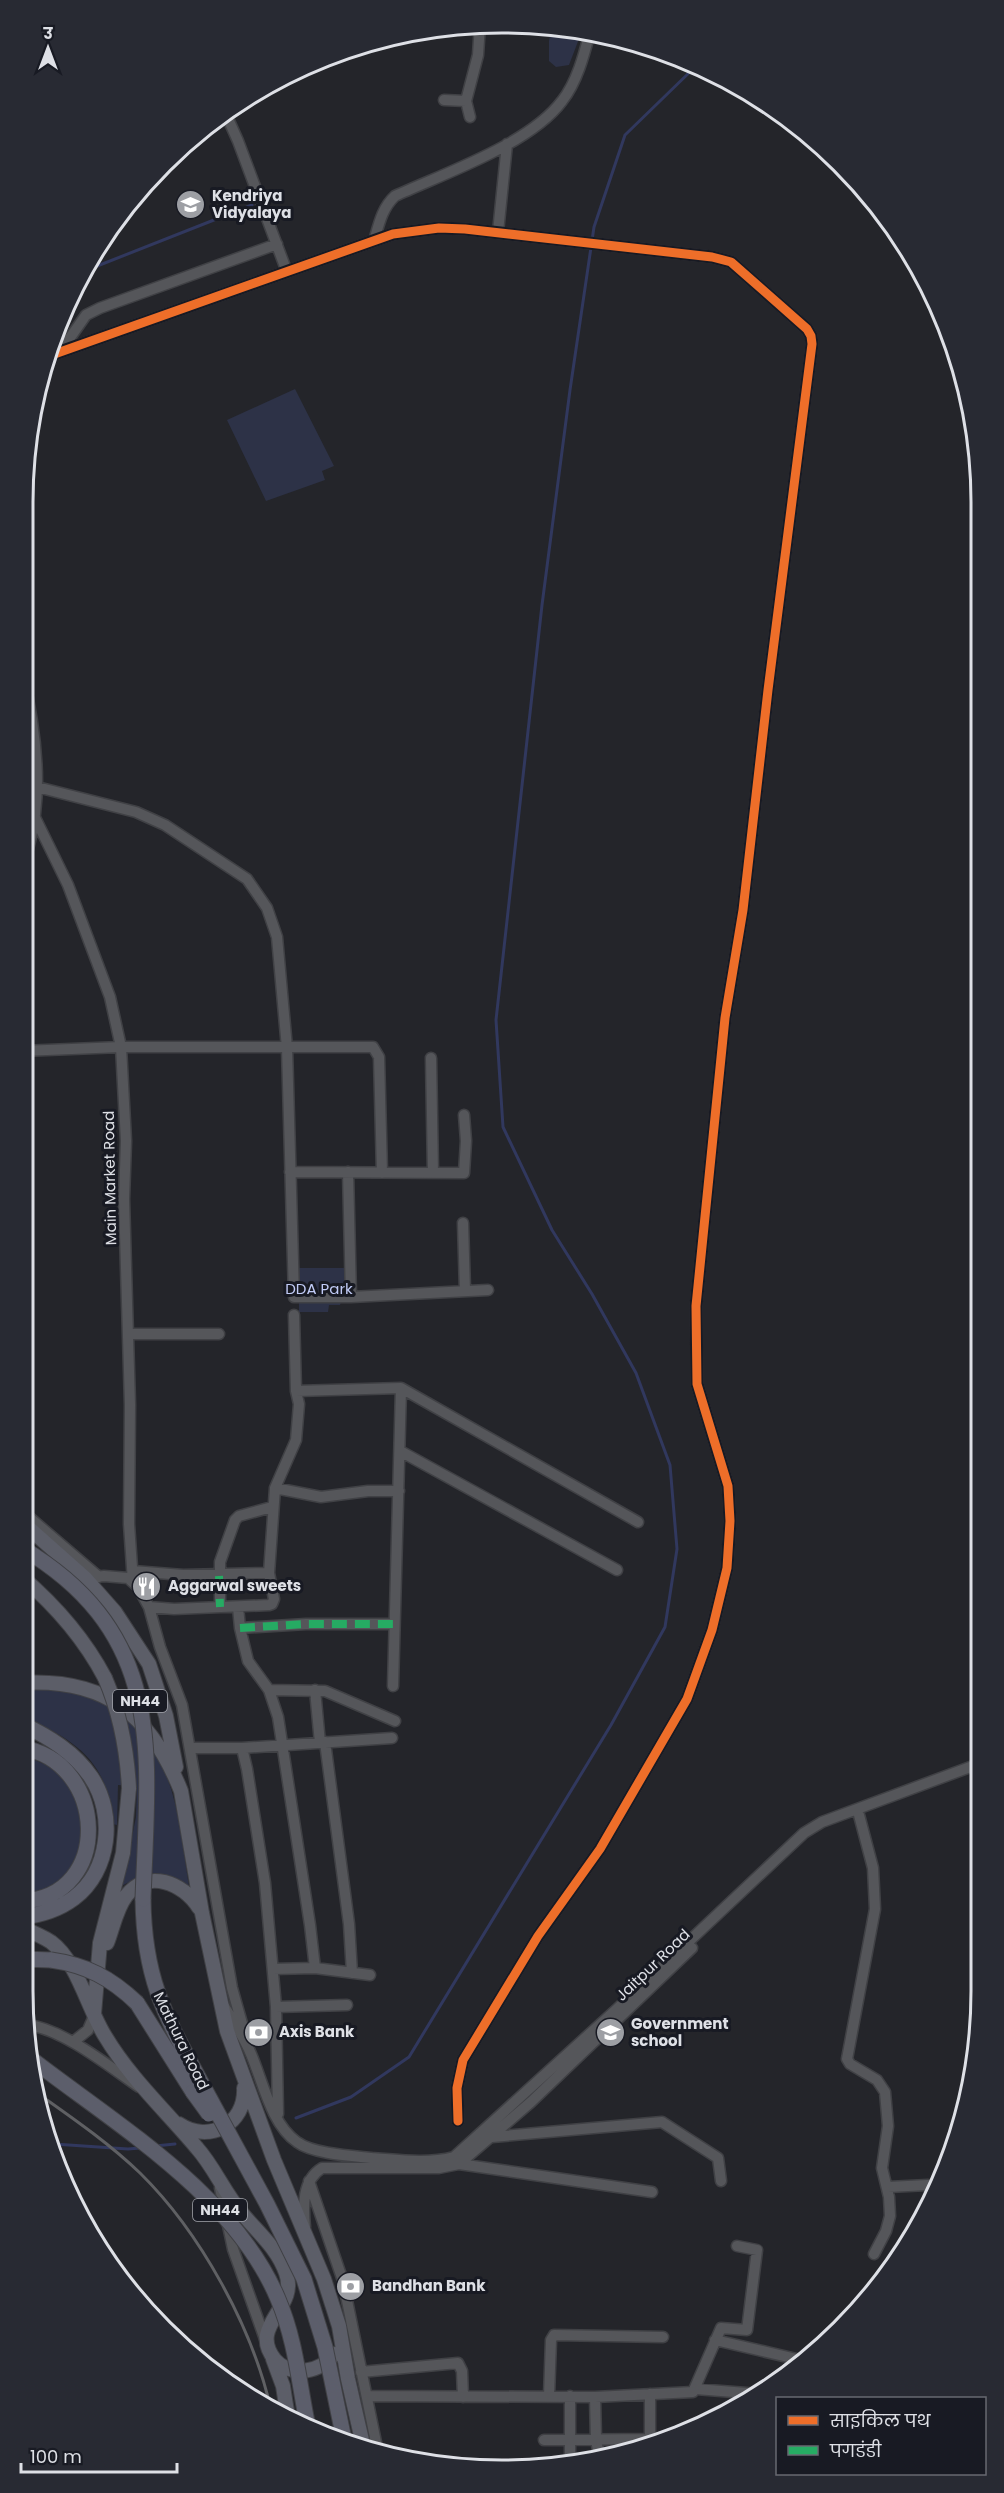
<svg xmlns="http://www.w3.org/2000/svg" width="1004" height="2493" font-family="Poppins,'Noto Sans Devanagari',sans-serif">
  <style>
    .green { fill: #2d3247 }
    .lines { fill: none; stroke-linecap: round; stroke-linejoin: round }
    .stream { stroke: #31385e; stroke-width: 3 }
    .minor-casing { stroke: #404145; stroke-width: 13 }
    .major-casing { stroke: #404145; stroke-width: 16 }
    .highway-casing { stroke: #404145; stroke-width: 17 }
    .minor { stroke: #55565a; stroke-width: 10 }
    .major { stroke: #5c5e68; stroke-width: 14 }
    .highway { stroke: #5c5e6b; stroke-width: 15 }
    .rail { stroke: #5f6063; stroke-width: 3 }
    .major-bridge-casing { stroke: #404145; stroke-width: 16; stroke-linecap: butt }
    .highway-bridge-casing { stroke: #404145; stroke-width: 17; stroke-linecap: butt }
    .major-bridge { stroke: #5c5e68; stroke-width: 14 }
    .highway-bridge { stroke: #5c5e6b; stroke-width: 15 }
    .quiet { stroke: #26ab63; stroke-width: 8; stroke-dasharray: 15 8; stroke-linecap: butt }
    .cycleway-casing { stroke: #181a23; stroke-width: 13 }
    .cycleway { stroke: #ee6e29; stroke-width: 9 }
    .labels { text-anchor: middle; stroke-width: 6; stroke-linejoin: round; paint-order: stroke }
    .shield { fill: #181a23; stroke: #a3a5ac; stroke-width: 1.5 }
    .shield-label { font-size: 14px; font-weight: bold; fill: #dee0e6 }
    .poi-label { font-size: 15px; font-weight: bold; fill: #dee0e6; stroke: #181a23; text-anchor: start }
    .street-label { font-size: 15px; fill: #dee0e6; stroke: #181a23 }
    .park-label { font-size: 15px; fill: #c1cbf6; stroke: #181a23 }
    .rim { fill: none; stroke: #dee0e6; stroke-width: 3 }
  </style>
  <rect width="100%" height="100%" fill="#24252a"/>
  <!-- green -->
  <path class="green" d="M552,26L582,31L569,65L556,67L549,61V41Z
    M295,389L334,466L322,471L325,480L266,501L227,420Z
    M299,1268H354V1302H341L340,1305H329L328,1312H299Z
    M46,1689C64,1691 84,1693 100,1701C176,1742 177,1812 189,1886C169,1875 142,1874 122,1886L136,1817L137,1786L118,1785L117,1825L113,1824C107,1759 77,1742 23,1716L22,1690Z
    M23,1756C37,1761 52,1765 62,1778C92,1811 88,1875 41,1891C35,1893 28,1893 23,1894Z"/>
  <g class="lines">
    <!-- stream -->
    <path class="stream" d="M82,272L252,205
      M296,2118L351,2097L409,2057L611,1725L665,1627L677,1549L670,1465L636,1373L592,1294L552,1230L503,1127L496,1020L542,605L570,390L594,227L625,135L695,67
      M47,2139L54,2144L128,2149L140,2148
      M155,2146L175,2144"/>
    <defs>
      <path id="minor" d="M444,100L466,101
        M225,112L238,141L287,272
        M470,117L466,101L478,55L480,24
        M498,232L507,144
        M374,241C379,224 382,208 395,196C445,173 530,144 562,101C577,82 584,55 590,32
        M60,352L86,315L100,308L277,244
        M46,357L393,234L439,228L465,229L712,257L731,262L807,329L811,336L812,344L768,690L743,910L725,1018L696,1306L697,1384L728,1486L730,1521L727,1568L712,1630L687,1699L600,1849L538,1936L463,2060L457,2088L458,2121
        M22,671C33,717 41,767 35,814C33,833 27,853 22,872
        M37,787L136,812L165,825L247,879L267,908L277,937L287,1048L294,1297H351L488,1290
        M23,793L68,885L110,997L121,1047L126,1141L124,1199L130,1405L129,1524L133,1582
        M22,1051L121,1047H373L379,1057L382,1173
        M431,1058L433,1173
        M290,1172L464,1173L466,1141L464,1115
        M348,1172L351,1297
        M463,1223L465,1291
        M128,1334H219
        M296,1391L401,1388L638,1522
        M400,1451L617,1570
        M275,1488L321,1497L368,1491H399
        M22,1511L99,1577
        M133,1571L183,1575L269,1573L275,1488L296,1440L299,1404L296,1391L294,1315
        M85,1578L104,1576L128,1578L138,1587L149,1607L160,1647L182,1705L232,1988L245,2034
        M149,1607L174,1609L269,1605L272,1604L274,1599L269,1573
        M220,1607V1562L235,1520L239,1516L272,1507
        M238,1607L240,1628L248,1661L269,1690L278,1717L310,1925L315,1968
        M240,1628L306,1624H394
        M393,1686L401,1388
        M269,1690L325,1691L395,1721
        M315,1690L320,1743
        M325,1742L349,1924L352,1973
        M191,1748H242L247,1769L265,1883L276,2007L278,2114
        M242,1748L392,1738
        M859,1815L873,1868L875,1909L847,2059L850,2064L877,2080L885,2092L888,2126L882,2168L889,2197L890,2216L886,2231L874,2254
        M273,1969L315,1968L370,1975
        M224,2006C233,2021 244,2037 251,2054C263,2082 271,2124 297,2142C313,2154 353,2156 372,2158C400,2160 427,2164 454,2157L617,2009L804,1833L822,1822L981,1763
        M276,2007L347,2005
        M28,2025C63,2029 110,2067 139,2087
        M73,2042L88,2030L94,2016
        M492,2137L662,2122L718,2158L721,2181
        M459,2164L652,2192
        M309,2181L343,2281L378,2452
        M888,2187L928,2185
        M220,2188L233,2249L266,2342
        M305,2227C303,2207 302,2180 322,2168H439L459,2164L531,2102L692,1948
        M715,2340L805,2361
        M361,2372L458,2363L462,2371L463,2397
        M696,2389L759,2394
        M368,2396L595,2397L693,2392L721,2328L747,2330L757,2250L737,2246
        M549,2396L551,2340L554,2335L663,2337
        M570,2396V2462
        M595,2397L596,2440L600,2460
        M544,2440L650,2439
        M650,2441V2394"/>
      <path id="major" d="M22,743V797
        M22,1522L85,1578L115,1612L149,1664L166,1716L176,1767
        M22,1577C57,1607 84,1638 105,1678
        M22,1683C107,1678 151,1716 181,1791L202,1913L227,2031L274,2160L324,2279L339,2326L348,2379L364,2449
        M22,1928C32,1932 42,1936 51,1942C77,1961 88,2009 105,2036C130,2078 166,2111 197,2148C214,2167 224,2192 241,2212C257,2232 277,2247 286,2273C299,2309 247,2325 275,2360C291,2378 322,2372 334,2354
        M107,1943C113,1928 116,1909 126,1896C147,1868 184,1883 199,1908
        M94,2014L100,1943L123,1853L129,1788
        M179,2124C209,2144 246,2124 244,2088
        M273,2359L283,2386L288,2418"/>
      <path id="highway" d="M22,1724C49,1737 74,1752 91,1777C116,1814 110,1871 74,1898C58,1910 42,1915 22,1917
        M22,1748C107,1761 114,1897 22,1901
        M143,1899C144,1981 166,2017 203,2086
        M22,1959L51,1960
        M137,2003L193,2092"/>
    </defs>
    <!-- minor casing -->
    <use href="#minor" class="minor-casing"/>
    <!-- major casing -->
    <use href="#major" class="major-casing"/>
    <!-- highway casing -->
    <use href="#highway" class="highway-casing"/>
    <!-- minor -->
    <use href="#minor" class="minor"/>
    <!-- major -->
    <use href="#major" class="major"/>
    <!-- highway -->
    <use href="#highway" class="highway"/>
    <!-- rail -->
    <path class="rail" d="M40,2095C74,2119 110,2144 140,2173C200,2232 253,2328 271,2410"/>
    <defs>
      <path id="major-bridge" d="M105,1678C120,1713 127,1750 129,1788"/>
      <path id="highway-bridge" d="M22,1548C168,1635 148,1754 143,1899
        M51,1960C86,1965 111,1978 137,2003
        M34,2061C120,2127 235,2196 278,2299C296,2341 299,2384 308,2427
        M203,2086L267,2204L304,2279L325,2347L345,2444
        M193,2092L209,2114"/>
    </defs>
    <!-- major-bridge casing -->
    <use href="#major-bridge" class="major-bridge-casing"/>
    <!-- highway-bridge casing -->
    <use href="#highway-bridge" class="highway-bridge-casing"/>
    <!-- major-bridge -->
    <use href="#major-bridge" class="major-bridge"/>
    <!-- highway-bridge -->
    <use href="#highway-bridge" class="highway-bridge"/>
    <!-- quiet -->
    <path class="quiet" d="M219,1576L220,1607
      M240,1628L306,1624H394"/>
    <defs>
      <path id="cycleway" d="M46,357L393,234L439,228L465,229L712,257L731,262L807,329L811,336L812,344L768,690L743,910L725,1018L696,1306L697,1384L728,1486L730,1521L727,1568L712,1630L687,1699L600,1849L538,1936L463,2060L457,2088L458,2121"/>
    </defs>
    <!-- cycleway casing -->
    <use href="#cycleway" class="cycleway-casing"/>
    <!-- cycleway -->
    <use href="#cycleway" class="cycleway"/>
  </g>
  <!-- icons -->
  <defs>
    <symbol id="school-disc" viewBox="-11 -11 22 22"><circle r="9.5" fill="#9d9fa4" stroke="#181a23"/><path d="M0-5L7-2L0 1L-7-2ZM-4 1L0 2.5L4 1V4Q0 6-4 4Z" fill="#fff"/></symbol>
    <symbol id="restaurant-disc" viewBox="-11 -11 22 22"><circle r="9.5" fill="#9d9fa4" stroke="#181a23"/><path d="M-5-6h1v4h1v-4h1v4h1v-4h1v5L-1.5 .5V6h-2V.5L-5-1ZM5-6V6H3V1.5H1.5Q1.5-4 5-6Z" fill="#fff"/></symbol>
    <symbol id="bank-disc" viewBox="-11 -11 22 22"><circle r="9.5" fill="#9d9fa4" stroke="#181a23"/><path d="M-6-4H6V4H-6ZM0-2.3a2.3 2.3 0 1 0 0 4.6a2.3 2.3 0 1 0 0-4.6Z" fill="#fff"/></symbol>
  </defs>
  <g fill-rule="evenodd">
    <use href="#school-disc" x="174" y="188" width="33" height="33"/>
    <use href="#restaurant-disc" x="130" y="1570" width="33" height="33"/>
    <use href="#bank-disc" x="242" y="2016" width="33" height="33"/>
    <use href="#school-disc" x="594" y="2016" width="33" height="33"/>
    <use href="#bank-disc" x="334" y="2270" width="33" height="33"/>
  </g>
  <g class="labels">
    <!-- shield labels -->
    <g class="shield">
      <rect x="113" y="1690" width="54" height="22" rx="4.5"/>
      <rect x="193" y="2199" width="54" height="22" rx="4.5"/>
    </g>
    <g class="shield-label">
      <text x="140" y="1706">NH44</text>
      <text x="220" y="2215">NH44</text>
    </g>
    <!-- poi labels -->
    <g class="poi-label">
      <text x="212" y="201">Kendriya<tspan x="212" dy="17">Vidyalaya</tspan></text>
      <text x="168" y="1591">Aggarwal sweets</text>
      <text x="631" y="2029">Government<tspan x="631" dy="17">school</tspan></text>
      <text x="279" y="2037">Axis Bank</text>
      <text x="372" y="2291">Bandhan Bank</text>
    </g>
    <!-- street labels -->
    <g class="street-label">
      <text transform="translate(110 1178) rotate(-91)" y="5">Main Market Road</text>
      <text transform="translate(653 1965) rotate(-44)" y="5">Jaitpur Road</text>
      <text transform="translate(181 2041) rotate(64)" y="5">Mathura Road</text>
    </g>
    <!-- park labels -->
    <g class="park-label">
      <text x="319" y="1294">DDA Park</text>
    </g>
  </g>
  <!-- crop -->
  <path d="M0 0H1004V2493H0ZM502 33H502A469 469 0 0 1 971 502V1991A469 469 0 0 1 502 2460H502A469 469 0 0 1 33 1991V502A469 469 0 0 1 502 33Z" fill="#282a33" fill-rule="evenodd"/>
  <path class="rim" d="M502 33H502A469 469 0 0 1 971 502V1991A469 469 0 0 1 502 2460H502A469 469 0 0 1 33 1991V502A469 469 0 0 1 502 33Z"/>
  <!-- legend -->
  <rect x="776" y="2397" width="210" height="78" fill="#181a23" stroke="#676971" stroke-width="1.5"/>
  <rect x="788" y="2416" width="30" height="9" fill="#ee6e29" stroke="#676971" stroke-width="1.5"/>
  <text x="830" y="2427" font-size="18" fill="#dee0e6">साइकिल पथ</text>
  <rect x="788" y="2446" width="30" height="9" fill="#26ab63" stroke="#676971" stroke-width="1.5"/>
  <text x="830" y="2457" font-size="18" fill="#dee0e6">पगडंडी</text>
  <!-- north arrow -->
  <g transform="translate(48 48)" stroke="#181a23" stroke-width="4.5" paint-order="stroke">
  <path d="M0-4.5L10 22L0 15L-10 22Z" fill="#dee0e6"/>
  <text y="-9" font-size="16" font-weight="bold" text-anchor="middle" fill="#dee0e6">उ</text>
  </g>
  <!-- scale -->
  <path d="M21 2463v9h156v-9" fill="none" stroke="#dee0e6" stroke-width="3"/>
  <text x="30" y="2463" font-size="18" fill="#dee0e6" stroke="#181a23" stroke-width="4.5" paint-order="stroke">100 m</text>
</svg>
